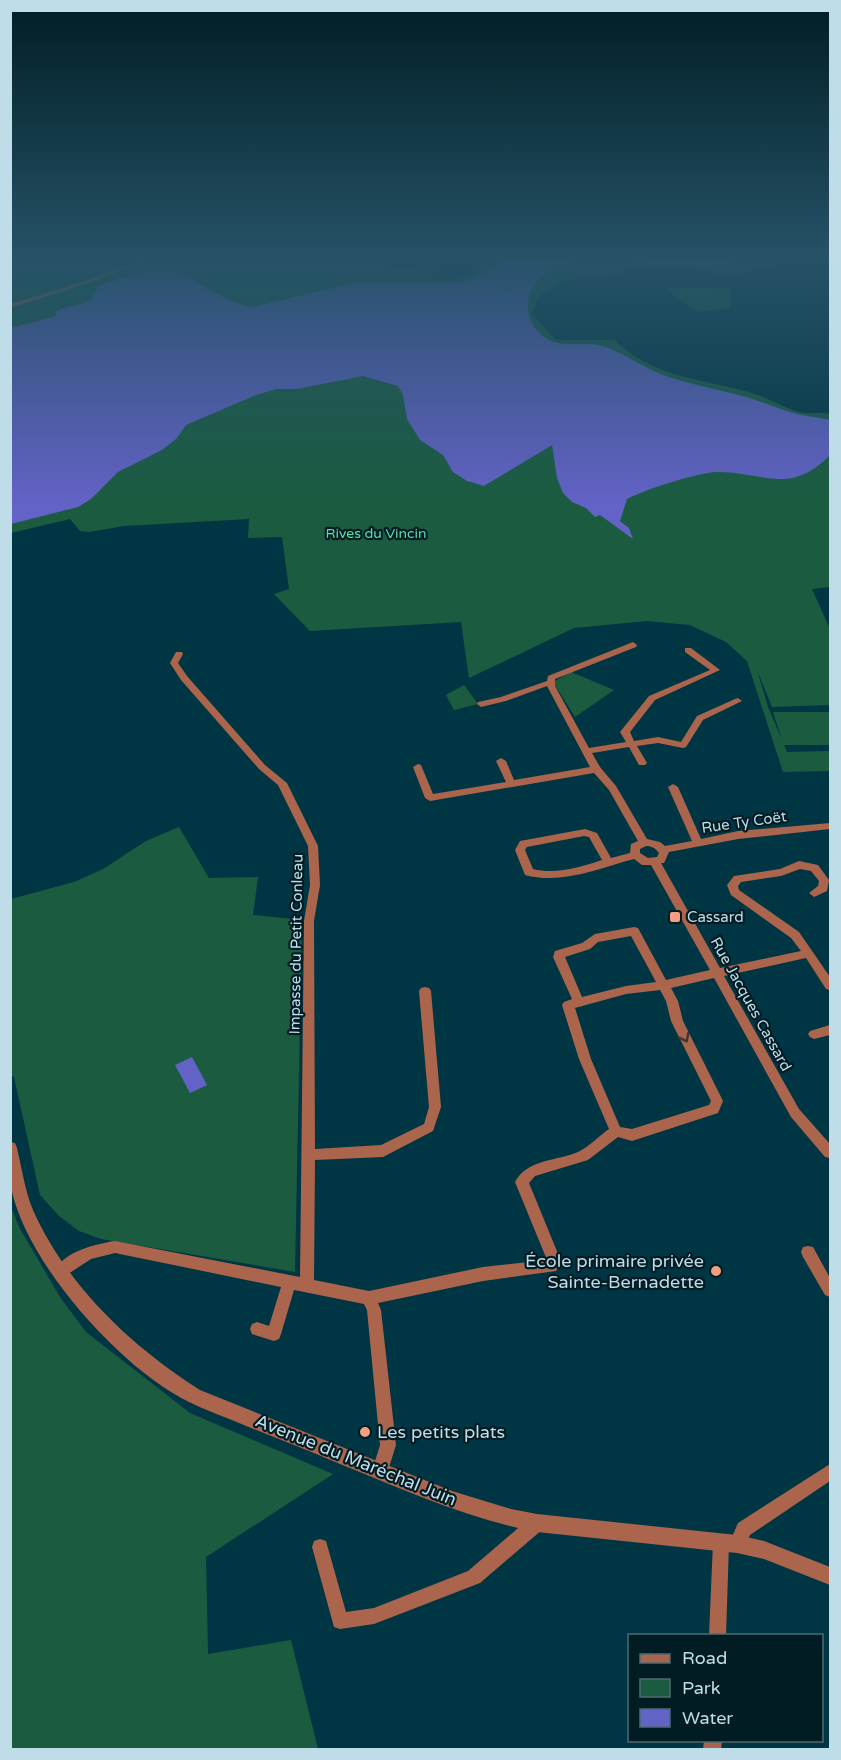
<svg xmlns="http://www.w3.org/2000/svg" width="841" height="1760" font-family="'Varela Round',sans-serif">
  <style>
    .green { fill: #1b5c40 }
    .water { fill: #6362c7 }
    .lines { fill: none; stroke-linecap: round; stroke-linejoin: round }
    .minor { fill: #aa654c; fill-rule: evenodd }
    .tertiary { fill: #aa654c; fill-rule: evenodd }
    .oneway { stroke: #3d3632 }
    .poi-dot { fill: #f3a082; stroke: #021c24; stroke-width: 2 }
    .labels { text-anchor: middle; stroke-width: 4.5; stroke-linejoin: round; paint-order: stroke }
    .far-park-label { font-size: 14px; fill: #58dea1; stroke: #021c24 }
    .street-label { font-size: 15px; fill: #bfdde8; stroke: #021c24 }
    .poi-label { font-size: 15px; fill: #bfdde8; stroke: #021c24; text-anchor: start }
    .near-poi-label { font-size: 18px; fill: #bfdde8; stroke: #021c24; text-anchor: end }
    .near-street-label { font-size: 18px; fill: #bfdde8; stroke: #021c24 }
  </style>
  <rect width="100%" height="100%" fill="#003644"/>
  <!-- green -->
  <path class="green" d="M10,259H358L359,263L382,259L389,267L434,270L432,279L468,277L480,269L481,266L476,259H735L730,263L746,259H803L742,273H711L696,268L656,265L622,268L627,273L565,281L540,295L531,313L556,340H614C659,381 701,377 755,394C771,399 787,410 803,413C812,414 821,412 830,414V423L613,432L482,280L11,422Z
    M668,287C690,287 710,289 731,288V308L698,312L666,290Z
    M350,372L830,447V587L812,589L830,629V705L772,707L757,670L768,707L782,740L773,712H830V745H784L787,752L830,751V771L783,772L747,661L726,642L690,625L647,621L574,628L469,678L461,622L310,631L274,594L289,589L282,537L248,538L249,519L124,526L89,532L80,531L70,519L11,533L10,484L131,398Z
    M571,672L614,690L575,717L553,682Z
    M464,685L478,704L454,710L446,695Z
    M179,827L209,878L258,877L253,915L302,920L295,1272L101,1239L79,1231L59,1216L40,1195L14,1077L11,1075V899L74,882L103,869L146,841Z
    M11,1206L19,1227L60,1297L86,1332L190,1413L333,1474L206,1557L208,1654L291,1640L318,1749H11Z"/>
  <!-- water -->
  <path class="water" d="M502,259H745C736,261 728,266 719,267C673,272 593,248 551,270C523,284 519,322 547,339C564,349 588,340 606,347C625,354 643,367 663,375C688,384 713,388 738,395C756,399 773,407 790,412C803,416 817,417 830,420V455C790,496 764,472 717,472C696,473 646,489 627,499L620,521L629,528L633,539L600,515L595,517L586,508L572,502L563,493L557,478L552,445L484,486L467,481L453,472L443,455L420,440L407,419L403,395L398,386L363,376L297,389H276L256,395L186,425L176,439L162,450L118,472L91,499L78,507L11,524V328L56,316L55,313C64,304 87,308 94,295C96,292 96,289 98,286C118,280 156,266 176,273C203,282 225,304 254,307L353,283H449L466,281L485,275Z
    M192,1057L207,1085L190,1093L175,1065Z"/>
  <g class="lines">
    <!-- minor -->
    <path class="minor" d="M633,642L637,645L636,647L555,679V686L589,748L626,742L620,732L649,696L710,670L685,652V648H691L720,670L655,700L630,732L634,741L658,737L681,742L697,716L735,699L738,698L742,701L703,720L686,747L683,748L658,743L637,746L647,763L645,765H639L629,747L592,753L600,767L616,786L647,839L660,842L665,846L692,841L668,787L673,784L678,787L701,839L738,831L830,823V829L738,839L669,852L664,863H661L720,968L801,951L791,938L731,895L727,885L734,876L780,869L799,861L818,865L829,880L827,891L814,897L809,893L818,886L819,881L811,871L800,869L781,876L741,882L738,886L739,890L799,932L830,977V990L826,989L806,958L724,976L799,1109L830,1144V1158L825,1157L791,1117L714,978L671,988L678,1001L683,1021L723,1101L718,1113L632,1141L618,1137L588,1160L535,1176L529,1183L561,1261L556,1271L483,1281L378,1303L381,1310L396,1445L386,1477L380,1479L374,1477L372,1471L380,1445L367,1310L364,1304L294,1290L281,1334L279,1339L274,1341L252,1334L250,1329L252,1324L257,1322L269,1326L281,1287L115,1253L91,1259L62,1278L57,1276L55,1271C64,1251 96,1244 115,1241L300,1277L304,921L310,885L308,846L278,785L259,769L181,680L170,663L176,652H182L183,654L178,663L187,676L265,765L287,783L318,846L320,885L314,921L315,1149L381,1145L424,1124L429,1107L419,991L421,988L425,987L429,988L431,991L441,1107L433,1131L383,1157L315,1160L314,1280L369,1291L483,1267L547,1260L515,1182C527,1159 557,1161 578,1152C589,1147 599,1136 609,1129L579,1059L562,1005L564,1002L572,999L553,957L555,951L582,943L595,934L634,927L638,928L666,980L710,970L651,865H642L634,859C599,868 562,885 525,875L515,850L520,841L585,829L597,833L611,858L630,853L631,844L638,841L609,790L594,773L430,801L425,798L413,767L418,764L421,765L433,794L506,782L496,761L501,758L506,761L514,780L590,767L547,686L506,701L481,707L477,704L478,702L501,697L547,681L548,676ZM584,836L589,837L602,860C581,867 555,875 533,869L525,850L527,847ZM646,846C652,846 655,848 659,853L657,857L648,858L640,853V849ZM631,936L656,982L626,986L582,997L565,957L590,949L598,942ZM660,990L666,1001L671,1021L711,1101L709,1105L632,1129L620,1127L591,1059L575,1008L626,994Z
      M830,1025V1035L814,1039L810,1037L808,1034L810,1031Z
      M808,1246L813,1247L830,1278V1297L825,1295L803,1257L801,1252L803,1247Z
      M830,1464V1481L750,1535L743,1550L737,1552L731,1550L729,1544L726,1636H709L713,1542L715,1536L721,1534L727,1536L729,1544L738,1523Z
      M537,1515L543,1517L545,1523L543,1529L480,1583L374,1624L340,1629L334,1627L312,1547L314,1541L320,1539L326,1541L346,1612L374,1608L468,1571L531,1517Z
      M704,1740H722L721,1750H703Z"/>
    <!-- tertiary -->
    <path class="tertiary" d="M143,259H151L89,283L10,308V304L85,281Z
      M10,1142L15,1143L17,1148C22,1169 25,1191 33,1210C67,1286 131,1346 200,1390L452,1491L511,1509L537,1514L737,1535L764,1541L830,1567V1585L764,1559L737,1553L537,1532C468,1519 405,1490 340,1464C307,1450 273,1437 239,1423C223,1416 205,1410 189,1402C121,1369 25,1262 11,1187C8,1173 10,1156 10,1142Z"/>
  </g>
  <!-- one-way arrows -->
  <defs><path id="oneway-chevron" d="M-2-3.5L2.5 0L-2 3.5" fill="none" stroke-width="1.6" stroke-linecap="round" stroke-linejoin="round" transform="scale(1.5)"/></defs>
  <use class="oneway" href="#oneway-chevron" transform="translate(685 1038) rotate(63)"/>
  <!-- sky -->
  <linearGradient id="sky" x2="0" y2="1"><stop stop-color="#001e25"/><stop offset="0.51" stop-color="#265267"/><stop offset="1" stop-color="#265267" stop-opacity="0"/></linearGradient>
  <rect width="841" height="505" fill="url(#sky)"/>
  <!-- markers -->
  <g class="poi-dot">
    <rect x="669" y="911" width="12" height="12" rx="3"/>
    <circle cx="716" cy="1271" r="6"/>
    <circle cx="365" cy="1432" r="6"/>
  </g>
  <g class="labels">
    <!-- far-park labels -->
    <g class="far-park-label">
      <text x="376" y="538">Rives du Vincin</text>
    </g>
    <!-- street labels -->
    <g class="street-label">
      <text transform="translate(744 822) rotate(-8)" y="5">Rue Ty Coët</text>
      <text transform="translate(296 944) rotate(-89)" y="5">Impasse du Petit Conleau</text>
      <text transform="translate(751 1004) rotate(61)" y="5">Rue Jacques Cassard</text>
    </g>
    <!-- poi labels -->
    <g class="poi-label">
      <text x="687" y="922">Cassard</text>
    </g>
    <!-- near-poi labels -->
    <g class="near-poi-label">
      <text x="704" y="1267">École primaire privée<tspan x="704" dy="21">Sainte-Bernadette</tspan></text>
      <text x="377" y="1438" text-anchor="start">Les petits plats</text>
    </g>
    <!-- near-street labels -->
    <g class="near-street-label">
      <text transform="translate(356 1460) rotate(22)" y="6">Avenue du Maréchal Juin</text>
    </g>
  </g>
  <!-- border -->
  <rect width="841" height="1760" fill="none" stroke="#bfdde8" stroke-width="24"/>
  <!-- legend -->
  <rect x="628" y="1634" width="195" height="108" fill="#021c24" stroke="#4e6972" stroke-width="1.5"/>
  <rect x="640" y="1654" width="30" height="9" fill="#aa654c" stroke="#4e6972" stroke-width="1.5"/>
  <text x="682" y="1664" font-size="18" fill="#bfdde8">Road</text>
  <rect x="640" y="1679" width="30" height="18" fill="#1b5c40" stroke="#4e6972" stroke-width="1.5"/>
  <text x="682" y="1694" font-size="18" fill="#bfdde8">Park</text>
  <rect x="640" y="1709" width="30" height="18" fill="#6362c7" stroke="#4e6972" stroke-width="1.5"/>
  <text x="682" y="1724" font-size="18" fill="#bfdde8">Water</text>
</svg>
